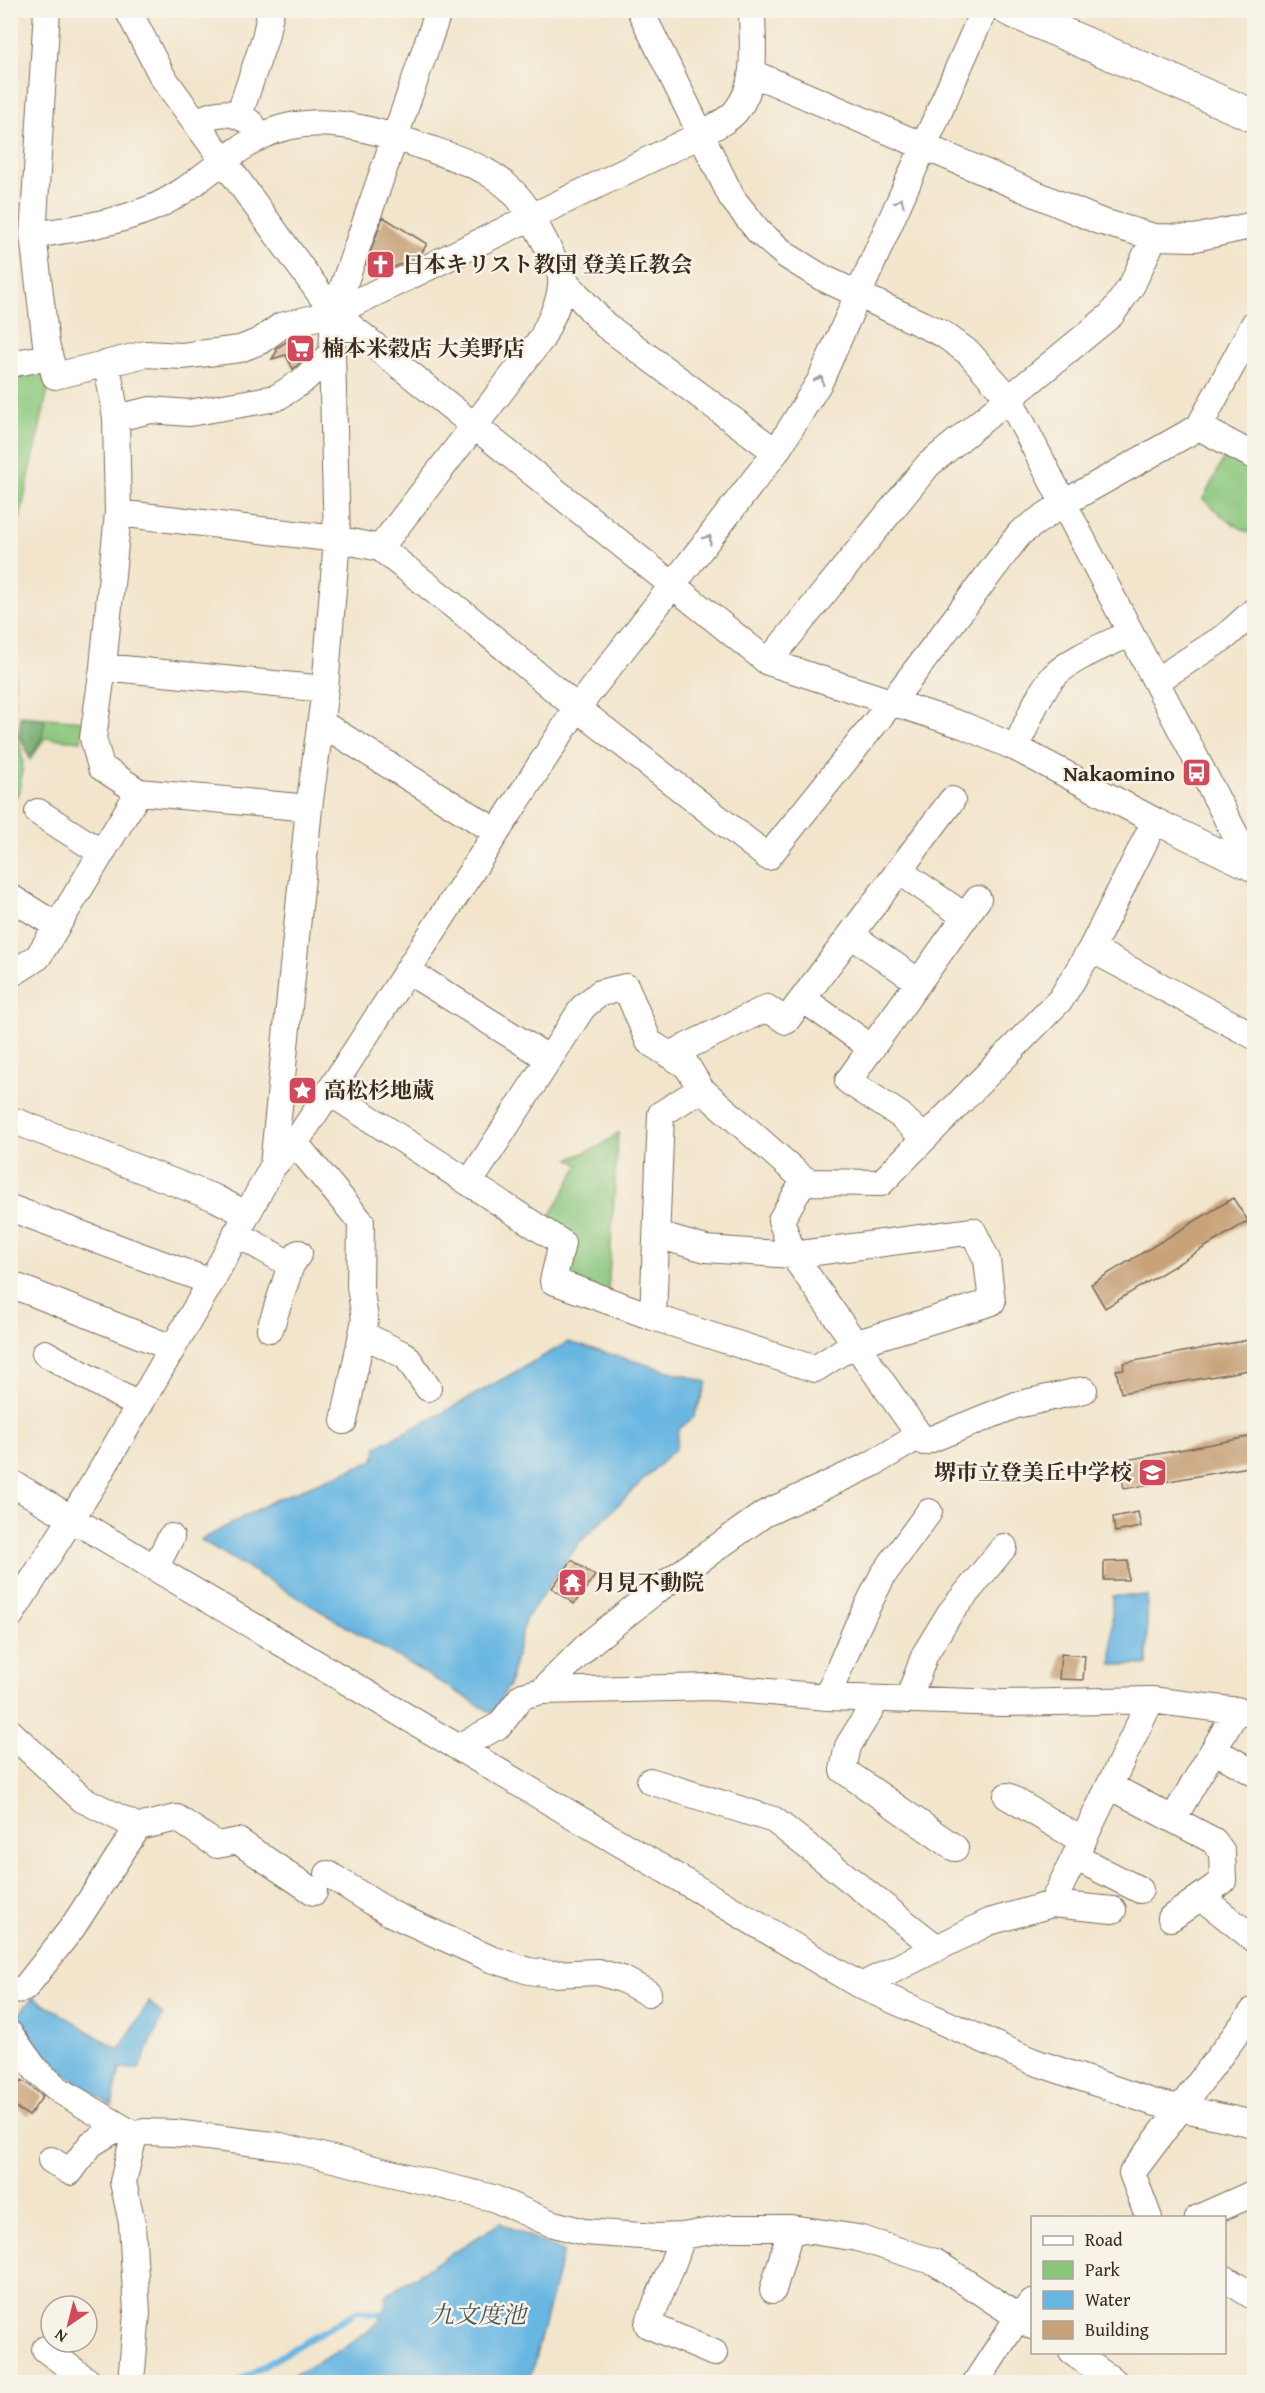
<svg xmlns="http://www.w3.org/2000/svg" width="1265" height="2393" font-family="'Gentium Book Plus','Noto Serif JP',serif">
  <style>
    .green { fill: #89c67c; stroke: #62784d; stroke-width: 1.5 }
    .forest { fill: #6eab6c; stroke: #546a45; stroke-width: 1.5 }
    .water { fill: #68b6e2; stroke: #527080; stroke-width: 1.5 }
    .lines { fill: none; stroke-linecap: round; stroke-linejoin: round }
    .stream { stroke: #68b6e2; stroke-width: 6 }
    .building { fill: #c8a279 }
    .minor-casing { stroke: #7b6b5b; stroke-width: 28 }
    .major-casing { stroke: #7b6b5b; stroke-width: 34 }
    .minor { stroke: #fff; stroke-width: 26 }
    .major { stroke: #fff; stroke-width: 32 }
    .oneway { stroke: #a79f9a }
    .labels { text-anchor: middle; stroke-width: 5; stroke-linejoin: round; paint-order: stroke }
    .poi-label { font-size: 22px; font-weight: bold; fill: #3b2a1e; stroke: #f7f3e8; text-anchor: start }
    .water-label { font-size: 24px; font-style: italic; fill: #485459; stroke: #f7f3e8 }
  </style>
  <rect width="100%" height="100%" fill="#f7f3e8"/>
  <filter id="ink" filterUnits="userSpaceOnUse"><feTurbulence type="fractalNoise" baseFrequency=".0167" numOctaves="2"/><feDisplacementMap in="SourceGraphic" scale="12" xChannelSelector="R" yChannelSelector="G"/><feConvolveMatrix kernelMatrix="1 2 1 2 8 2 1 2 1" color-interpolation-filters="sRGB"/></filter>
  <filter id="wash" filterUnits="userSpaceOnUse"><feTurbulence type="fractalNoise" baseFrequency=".008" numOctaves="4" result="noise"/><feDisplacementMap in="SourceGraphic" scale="24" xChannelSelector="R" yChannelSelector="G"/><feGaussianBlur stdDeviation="1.35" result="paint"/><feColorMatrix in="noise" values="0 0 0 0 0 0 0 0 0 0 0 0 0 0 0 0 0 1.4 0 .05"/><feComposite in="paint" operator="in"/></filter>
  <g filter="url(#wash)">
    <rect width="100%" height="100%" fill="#f2e5cc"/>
    <!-- green -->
    <path class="green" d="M11,370H39L49,385L16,536L14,712L23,761L20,790L11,804Z
      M1228,451L1254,464L1253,535L1228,521L1203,499Z
      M20,716L83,721L81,741L45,738L30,760L20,736Z
      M618,1133L608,1292L565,1276L545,1225L579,1165L570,1159L600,1146Z"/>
    <!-- forest -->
    <path class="forest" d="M21,718L45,719L42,738L32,755H29L21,735Z"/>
    <!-- water -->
    <path class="water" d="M568,1342L707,1382L694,1417L678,1430L676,1448L579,1543L525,1620L509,1685L492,1713L201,1540L273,1501L374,1460L377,1446L439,1415Z
      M1112,1596H1147V1665H1112Z
      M33,1997L119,2050L149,2002L163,2015L139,2069L120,2068L112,2106L52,2065L15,2019Z
      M500,2223L563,2252L529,2382H281C307,2367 360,2343 379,2321C386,2314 386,2304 386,2295Z"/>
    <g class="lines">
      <!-- stream -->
      <path class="stream" d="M237,2382L358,2311L383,2314"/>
    </g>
    <g id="blocks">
      <!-- building -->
      <path class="building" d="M383,217L427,244L421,254L386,271L366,265Z
        M291,339L307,356L293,369L286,355L272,359L277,351L275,349Z
        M1233,1198L1248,1221L1105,1308L1091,1284Z
        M1254,1339V1369L1121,1393L1116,1370L1124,1369L1123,1363Z
        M1254,1436V1466L1124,1489L1120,1465L1127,1463L1126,1460Z
        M1138,1512L1141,1527L1115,1532L1113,1517Z
        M572,1560L595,1576L574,1604L552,1588Z
        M1128,1561V1580H1104V1562Z
        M1061,1654L1085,1656L1083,1680L1059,1679Z
        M22,2080L43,2096L29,2116L10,2104V2097Z"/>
    </g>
  </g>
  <g filter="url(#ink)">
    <use href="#blocks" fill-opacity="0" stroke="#7b6b5b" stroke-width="1.5"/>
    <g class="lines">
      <defs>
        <path id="minor" d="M47,10L33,235L46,344L55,376L146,354L182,356L240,349L260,341L281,326L334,313L700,135C711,128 728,121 736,111C759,83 752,44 752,10
          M128,10L162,76L334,313L768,662L965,726L1016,748L1155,821L1254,869
          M640,10L732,198L759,232L787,256L821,277L943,334L969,353L1009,398L1252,867
          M752,73L1099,221L1154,237L1195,238L1254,225
          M239,115L265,38L271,10
          M196,122C217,111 233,109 252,124
          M33,235C74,229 113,224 152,208C193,191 223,155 262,136C317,108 380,132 433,150C471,163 504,174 527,209C533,220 560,267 561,278C563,298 550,320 542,338L380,548
          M561,277L605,325L776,452
          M10,364L49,357
          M107,364L116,418L118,513L103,667L93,738L101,767L139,792L309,808
          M116,418L151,410L189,413L276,398L301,382L332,354
          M1199,427L1254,324
          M118,513L337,539L380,548L468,617L577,708L768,857L891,703L1020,533L1064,503L1199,427L1254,456
          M768,662L928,465L1111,315L1132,285L1154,237
          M103,667L325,689
          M1156,681L1226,636L1254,611
          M321,723L495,831
          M1016,748C1027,724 1036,697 1053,677C1072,657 1107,645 1131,633
          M38,812L102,853
          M899,871L966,917
          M10,897L57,926
          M851,935L919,982
          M1091,949L1254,1036
          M408,971L548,1058
          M10,975L38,957L139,792
          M803,999L872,1048
          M669,1055L767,1008L786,1021L952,800
          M329,1092L562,1243L553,1281L653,1317L815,1369L854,1344L992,1302L987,1260L973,1231L793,1255L706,1249L657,1235
          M12,1120L215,1198L246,1214
          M924,1138L900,1115L848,1081L978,899
          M295,1143L361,1222L360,1286L365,1319L344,1421
          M273,1166L309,808L325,689L337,539L332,354L334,313L439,10
          M805,1179L781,1220L793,1255L924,1442L1016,1405L1084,1390
          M470,1182L583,1007L600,993L626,987L649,1042L687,1066L701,1089L807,1182L881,1183L1061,999L1091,949L1155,821
          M10,1208L211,1282
          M236,1233L291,1265
          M10,1284L172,1348
          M653,1317L661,1114L701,1089
          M270,1329L291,1265L299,1253
          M362,1334L406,1356L428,1388
          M45,1353L139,1406
          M10,1482L861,1986L1032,2061L1152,2102L1254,2124
          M155,1568L171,1537
          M10,1616L97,1478L211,1282L273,1166L295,1143L329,1092L577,708L776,452L820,381L984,10
          M542,1691L590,1643L654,1592L764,1514L872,1464L919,1436
          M827,1697L857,1627L883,1575L929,1512
          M877,1699L848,1746L843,1770L955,1848
          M908,1700L925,1654L950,1613L1004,1547
          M10,1732L82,1799L138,1827
          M459,1747L500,1725L522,1696L542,1691L713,1687L827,1697L1003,1703L1151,1700L1254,1713
          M1214,1750L1254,1773
          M650,1781L774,1820L937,1948
          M1110,1786L1214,1841L1222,1852L1223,1881L1171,1918
          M1007,1796L1083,1841
          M1173,1819L1237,1710
          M1075,1857L1140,1890
          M328,1874L390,1913L491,1959L529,1971L551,1974L598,1972L622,1979L648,1993
          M1202,1898L1254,1939
          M1052,1904L1113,1910
          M861,1986L989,1922L1052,1904L1151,1700
          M10,1992L25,1988L72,1928L138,1827L177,1818L217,1845L238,1841L314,1892
          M10,2034L36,2070L59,2090L134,2135L144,2132L175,2133L280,2146L493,2198L550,2223L584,2232L656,2237L682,2236L730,2228H791L858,2238L935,2262L1032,2326
          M51,2160L70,2172L91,2144L119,2127
          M1149,2218L1132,2173L1254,2010
          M1198,2218L1254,2193
          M682,2236C673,2268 659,2294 648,2325L714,2353
          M1224,2278L1254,2297
          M773,2290L791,2228
          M45,2349L89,2382
          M1072,2352L1115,2382
          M131,2382L137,2313L132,2223L123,2182L134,2135
          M976,2382L1019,2316L1032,2302"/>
        <path id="major" d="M1009,10L1254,116"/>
      </defs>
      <!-- minor casing -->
      <use href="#minor" class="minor-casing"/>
      <!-- major casing -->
      <use href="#major" class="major-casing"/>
      <!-- minor -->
      <use href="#minor" class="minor"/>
      <!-- major -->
      <use href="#major" class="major"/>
    </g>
    <!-- one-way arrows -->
    <defs><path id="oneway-chevron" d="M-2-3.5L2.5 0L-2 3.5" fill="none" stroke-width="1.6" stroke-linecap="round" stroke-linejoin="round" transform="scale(1.5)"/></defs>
    <g class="oneway">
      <use href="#oneway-chevron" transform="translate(900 202) rotate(-67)"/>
      <use href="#oneway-chevron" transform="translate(820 380) rotate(-62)"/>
      <use href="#oneway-chevron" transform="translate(708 539) rotate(-52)"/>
    </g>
  </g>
  <!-- icons -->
  <defs>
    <symbol id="church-square" viewBox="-11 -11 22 22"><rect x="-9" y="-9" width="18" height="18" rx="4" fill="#d1495b" stroke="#f7f3e8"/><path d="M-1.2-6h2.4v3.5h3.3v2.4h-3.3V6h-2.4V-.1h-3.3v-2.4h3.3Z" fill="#fff"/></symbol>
    <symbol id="supermarket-square" viewBox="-11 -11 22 22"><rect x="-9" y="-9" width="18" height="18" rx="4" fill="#d1495b" stroke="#f7f3e8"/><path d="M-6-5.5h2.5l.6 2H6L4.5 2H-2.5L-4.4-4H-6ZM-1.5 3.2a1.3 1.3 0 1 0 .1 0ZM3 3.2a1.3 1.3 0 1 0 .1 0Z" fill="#fff"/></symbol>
    <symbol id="bus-square" viewBox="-11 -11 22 22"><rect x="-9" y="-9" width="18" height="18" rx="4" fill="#d1495b" stroke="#f7f3e8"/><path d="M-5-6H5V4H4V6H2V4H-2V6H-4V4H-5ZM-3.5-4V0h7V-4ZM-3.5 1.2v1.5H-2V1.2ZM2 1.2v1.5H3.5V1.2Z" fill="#fff"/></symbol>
    <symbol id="sight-square" viewBox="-11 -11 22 22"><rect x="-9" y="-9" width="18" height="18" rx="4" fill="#d1495b" stroke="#f7f3e8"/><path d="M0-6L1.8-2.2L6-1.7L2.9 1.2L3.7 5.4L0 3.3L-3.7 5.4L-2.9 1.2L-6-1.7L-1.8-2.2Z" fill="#fff"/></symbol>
    <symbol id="school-square" viewBox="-11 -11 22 22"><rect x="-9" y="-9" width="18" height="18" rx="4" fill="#d1495b" stroke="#f7f3e8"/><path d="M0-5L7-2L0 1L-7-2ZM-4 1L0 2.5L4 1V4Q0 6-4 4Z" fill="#fff"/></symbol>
    <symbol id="temple-square" viewBox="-11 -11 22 22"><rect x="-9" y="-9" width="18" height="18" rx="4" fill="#d1495b" stroke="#f7f3e8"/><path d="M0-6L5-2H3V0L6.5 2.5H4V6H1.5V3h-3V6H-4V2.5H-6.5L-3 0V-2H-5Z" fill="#fff"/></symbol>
  </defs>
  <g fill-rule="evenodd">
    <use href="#church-square" x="364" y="248" width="33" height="33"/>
    <use href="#supermarket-square" x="284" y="332" width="33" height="33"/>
    <use href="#bus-square" x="1180" y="756" width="33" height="33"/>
    <use href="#sight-square" x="286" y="1074" width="33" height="33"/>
    <use href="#school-square" x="1136" y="1456" width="33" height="33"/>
    <use href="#temple-square" x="556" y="1566" width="33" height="33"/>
  </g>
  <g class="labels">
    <!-- poi labels -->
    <g class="poi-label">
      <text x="402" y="272">日本キリスト教団 登美丘教会</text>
      <text x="322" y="356">楠本米穀店 大美野店</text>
      <text x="1175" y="781" text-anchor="end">Nakaomino</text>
      <text x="324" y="1098">高松杉地蔵</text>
      <text x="1132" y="1480" text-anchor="end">堺市立登美丘中学校</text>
      <text x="594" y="1590">月見不動院</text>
    </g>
    <!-- water labels -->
    <g class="water-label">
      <text x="478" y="2323">九文度池</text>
    </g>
  </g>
  <!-- margin -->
  <rect width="1265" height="2393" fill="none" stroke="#f7f3e8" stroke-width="36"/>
  <!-- legend -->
  <rect x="1031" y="2216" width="195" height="138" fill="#f7f3e8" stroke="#aca397" stroke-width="1.5"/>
  <rect x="1043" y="2236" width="30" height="9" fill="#ffffff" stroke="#aca397" stroke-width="1.5"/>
  <text x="1085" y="2246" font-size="18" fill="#3b2a1e">Road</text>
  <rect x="1043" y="2261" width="30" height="18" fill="#89c67c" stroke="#aca397" stroke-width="1.5"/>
  <text x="1085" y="2276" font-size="18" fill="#3b2a1e">Park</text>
  <rect x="1043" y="2291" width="30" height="18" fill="#68b6e2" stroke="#aca397" stroke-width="1.5"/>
  <text x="1085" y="2306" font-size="18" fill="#3b2a1e">Water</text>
  <rect x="1043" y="2321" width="30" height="18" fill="#c8a279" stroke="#aca397" stroke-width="1.5"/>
  <text x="1085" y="2336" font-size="18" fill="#3b2a1e">Building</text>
  <!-- north arrow -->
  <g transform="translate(69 2324) rotate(215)"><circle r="28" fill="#f7f3e8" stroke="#aca397" stroke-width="1.5"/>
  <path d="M0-4.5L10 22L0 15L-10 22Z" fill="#d1495b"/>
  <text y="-9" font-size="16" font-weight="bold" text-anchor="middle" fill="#3b2a1e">N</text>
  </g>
</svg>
